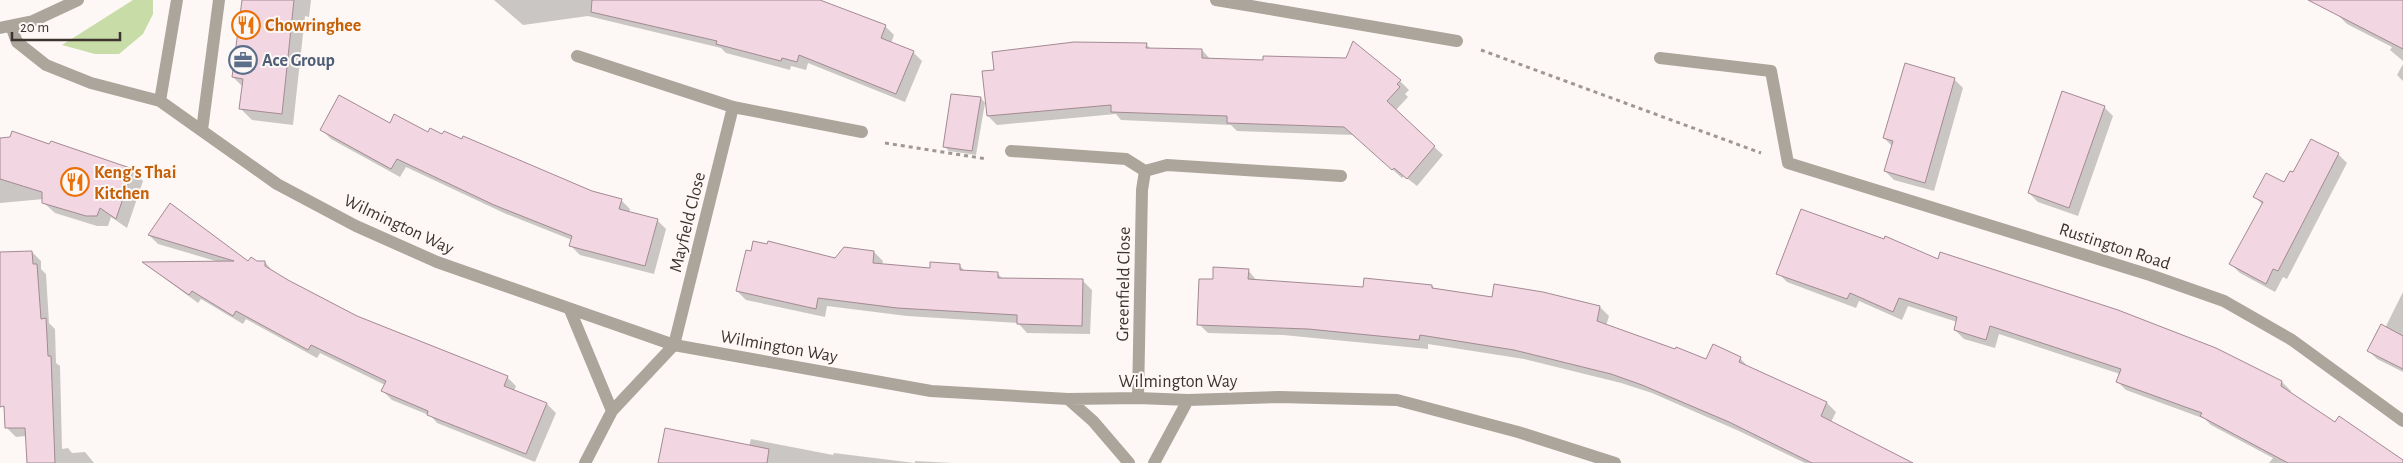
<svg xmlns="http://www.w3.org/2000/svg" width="2403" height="463" font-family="'Alegreya Sans',sans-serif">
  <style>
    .green { fill: #c8dca7 }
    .shadow { fill: #0003 }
    .building { fill: #f2d6e1; stroke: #a38a94 }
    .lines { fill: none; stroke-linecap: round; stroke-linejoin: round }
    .path { stroke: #9e9793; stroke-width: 3; stroke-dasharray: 4 4; stroke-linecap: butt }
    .minor { stroke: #aba59b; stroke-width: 12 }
    .labels { text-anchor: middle; stroke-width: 4; stroke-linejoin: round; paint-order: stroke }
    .food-label { font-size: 18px; font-weight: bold; fill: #c56008; stroke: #fdf8f5; text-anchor: start }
    .service-label { font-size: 18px; font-weight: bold; fill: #4e5e75; stroke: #fdf8f5; text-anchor: start }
    .street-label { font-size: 18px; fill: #3e342f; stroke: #fdf8f5 }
  </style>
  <rect width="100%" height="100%" fill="#fdf8f5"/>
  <!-- green -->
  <path class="green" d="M133,0H153V14L143,34L119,54H95L62,45Z"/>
  <!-- shadow -->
  <path class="shadow" d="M244,0H311L309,17L305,16L293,125L252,120L241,109L243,87L233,77Z
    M494,0H797L885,26L894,35L891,43L913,52L922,61L905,102L808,63L806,70L791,66L790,70L726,53L721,48L588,16L523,25Z
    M2339,0H2401L2403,2V61L2390,50L2392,47L2347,24L2338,15Z
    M1146,44L1151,49L1202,50L1211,60L1400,81L1409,90L1405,94L1408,97L1395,111L1443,155L1417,186L1404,176L1402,178L1354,135L1237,131L1231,125L1121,120L1116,114L997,125L988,116Z
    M2403,64V81L2397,75Z
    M1954,79L1963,88L1934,191L1894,180L1885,171L1892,146L1884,138Z
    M981,98L985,103L976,155L949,151L944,146Z
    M2104,107L2113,116L2078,216L2038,202L2029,193Z
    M390,124L443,136L591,193L621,200L630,209L629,213L657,220L666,229L654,274L580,255L571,246L572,240L504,213L406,167L400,177L331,139L322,130Z
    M0,139L132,170L143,181L127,228L111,217L108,226H97L55,213L44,203V199L0,203Z
    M2338,154L2347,163L2287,279L2283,277L2275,292L2240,273L2231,264L2263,205L2254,196L2285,184L2294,174Z
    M149,235L248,263L265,262L274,273L357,317L507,377L516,386L514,391L547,404L556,413L535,462L437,423L431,416L392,400L383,391L385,385L320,353L317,358L246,319L243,324L201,299L198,303L145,264L219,262L158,244Z
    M768,246L836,259L874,252L883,261L882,265L931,270L960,266L966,272L998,274L1003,279L1083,281L1092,290L1090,334L1027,333L1018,323L907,316L827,306L825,317L746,300L737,291L752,253Z
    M32,252L41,261V269L46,274L49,323L55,329L56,363L60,366L62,449L68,448L72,453L85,452L94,463H27L26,436L16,437L7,428L6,410L2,406L0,377V253Z
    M1939,261L2282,382L2291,391L2290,393L2335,424L2403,463H2269L2273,458L2211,425L2205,419L2126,390L2117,381L2120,374L1999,334L1995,348L1964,339L1955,330L1957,322L1908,306L1902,320L1859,301L1856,308L1787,282L1778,273Z
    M1248,270L1257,281L1364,288L1432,286L1435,289L1493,298L1543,293L1600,307L1609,316L1606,326L1707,361L1740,358L1749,368L1827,403L1836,412L1831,422L1913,463H1805L1739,431L1652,393L1621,383L1524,359L1428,344V349L1283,335L1208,333L1199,324L1214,280Z
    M2403,292V372L2377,359L2368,350L2385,328Z
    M751,439L833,455L834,453L915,463V461L953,463H659L749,446Z"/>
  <!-- building -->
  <path class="building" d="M242,0H294L282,114L239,109L243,79L232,77Z
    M592,0H820L886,25L881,38L914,51L896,94L799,55L797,62L782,58L781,61L716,44L717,41L591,12Z
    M2308,0H2403V49Z
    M1353,41L1401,80L1397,84L1400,87L1387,101L1435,146L1407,179L1394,168L1392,170L1344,127L1227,123V116L1111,112V105L987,116L982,71L994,70L992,52L1074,42L1147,43L1146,48L1202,49V58L1263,60V56L1346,58Z
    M1905,63L1955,78L1925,183L1884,171L1893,141L1883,138Z
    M2062,91L2105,106L2069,208L2028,193Z
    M951,94L981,97L972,151L943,147Z
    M339,95L390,123L394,114L428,132L430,128L442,134L444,131L462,139L463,136L592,191L622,199L619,209L658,219L645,266L569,246L572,236L494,205L397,159L391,169L320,130Z
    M12,131L49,144L51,141L133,169L116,219L100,208L97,216H86L42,203V192L0,179V138L10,137Z
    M2311,139L2339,153L2278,271L2273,269L2266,284L2229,264L2263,202L2253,197L2266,173L2284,182L2290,171L2293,172Z
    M170,203L248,261L251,257L257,261H265V266L288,280L357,316L508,376L504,386L547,403L526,454L427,415L428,411L381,391L386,381L311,345L308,350L236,311L233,316L192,291L189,295L142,262L234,261L148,235Z
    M1801,209L1884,239L1885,236L1938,259L1940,252L2118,310L2216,348L2282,381L2281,386L2335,422L2339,416L2403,460V463H2288L2200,416L2202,413L2116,382L2121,369L1990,326L1986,340L1954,330L1957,317L1899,298L1893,312L1850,293L1847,299L1776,274Z
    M753,241L767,244L768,241L835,258L844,247L874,251L873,263L930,268V262L960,264V270L998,272V278L1083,279L1082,326L1017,324V315L897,308L818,298L816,309L736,291L746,250L751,251Z
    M32,251L33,264H37L41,319L46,318L48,356H51L55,463H27L25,428H5L4,406L0,407V252Z
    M1213,267L1249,269L1248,279L1363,287L1364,278L1432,285V288L1492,297L1494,284L1543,292L1600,306L1597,321L1675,349L1676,347L1706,359L1713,344L1741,357L1739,362L1827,402L1821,416L1913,463H1812L1729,422L1642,385L1611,374L1514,350L1420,335L1419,340L1308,329L1197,325L1199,279H1213Z
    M2381,324L2403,336V369L2367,351Z
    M665,428L769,449L767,463H658Z"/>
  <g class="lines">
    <!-- path -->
    <path class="path" d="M1481,50L1761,153
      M885,143L987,159"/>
    <!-- minor -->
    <path class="minor" d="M1216,0L1457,41
      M11,26L17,42L46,65L91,83L160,101L277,184L356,226L437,262L674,345L931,391L1068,399L1138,398L1188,400L1279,397L1397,400L1518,432L1615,463
      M0,28L33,21L78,0
      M577,56L733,107L862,132
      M1660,58L1771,71L1788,163L2150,275L2224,301L2292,340L2403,421
      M160,101L177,0
      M202,130L219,0
      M1011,151L1126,159L1145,171L1167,165L1341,176
      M570,310L612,411
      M1138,398L1142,190L1145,171
      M1068,399L1093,421L1129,463
      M585,463L612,411L674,345L733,107
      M1154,463L1188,400"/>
  </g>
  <!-- icons -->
  <defs>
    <symbol id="restaurant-ring" viewBox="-11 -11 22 22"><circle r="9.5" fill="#fdf8f5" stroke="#e8710a" stroke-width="1.5"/><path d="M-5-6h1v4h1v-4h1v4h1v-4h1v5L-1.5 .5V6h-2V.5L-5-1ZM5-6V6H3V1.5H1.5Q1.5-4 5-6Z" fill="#e8710a"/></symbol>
    <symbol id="office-ring" viewBox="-11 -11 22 22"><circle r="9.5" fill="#fdf8f5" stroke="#5c6f8a" stroke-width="1.5"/><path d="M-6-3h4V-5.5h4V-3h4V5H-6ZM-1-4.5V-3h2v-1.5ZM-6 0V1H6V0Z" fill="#5c6f8a"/></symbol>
  </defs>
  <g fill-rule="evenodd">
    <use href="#restaurant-ring" x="230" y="9" width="32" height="32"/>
    <use href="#office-ring" x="227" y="44" width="32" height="32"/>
    <use href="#restaurant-ring" x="59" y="166" width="32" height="32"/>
  </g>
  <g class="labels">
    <!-- food labels -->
    <g class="food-label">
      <text x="265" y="31">Chowringhee</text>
      <text x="94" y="178">Keng's Thai<tspan x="94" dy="21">Kitchen</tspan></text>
    </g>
    <!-- service labels -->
    <g class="service-label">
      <text x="262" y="66">Ace Group</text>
    </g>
    <!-- street labels -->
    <g class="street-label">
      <text transform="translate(687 222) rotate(-76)" y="6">Mayfield Close</text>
      <text transform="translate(399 224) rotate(25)" y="6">Wilmington Way</text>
      <text transform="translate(2115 246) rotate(18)" y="6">Rustington Road</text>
      <text transform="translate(1123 284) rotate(-89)" y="6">Greenfield Close</text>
      <text transform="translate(779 346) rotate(10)" y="6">Wilmington Way</text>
      <text x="1178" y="387">Wilmington Way</text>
    </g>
  </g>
  <!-- scale -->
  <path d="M12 32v8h108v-8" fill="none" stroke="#3e342f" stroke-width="2.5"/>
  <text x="20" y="32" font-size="15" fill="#3e342f" stroke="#fdf8f5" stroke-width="4" paint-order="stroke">20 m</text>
</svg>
